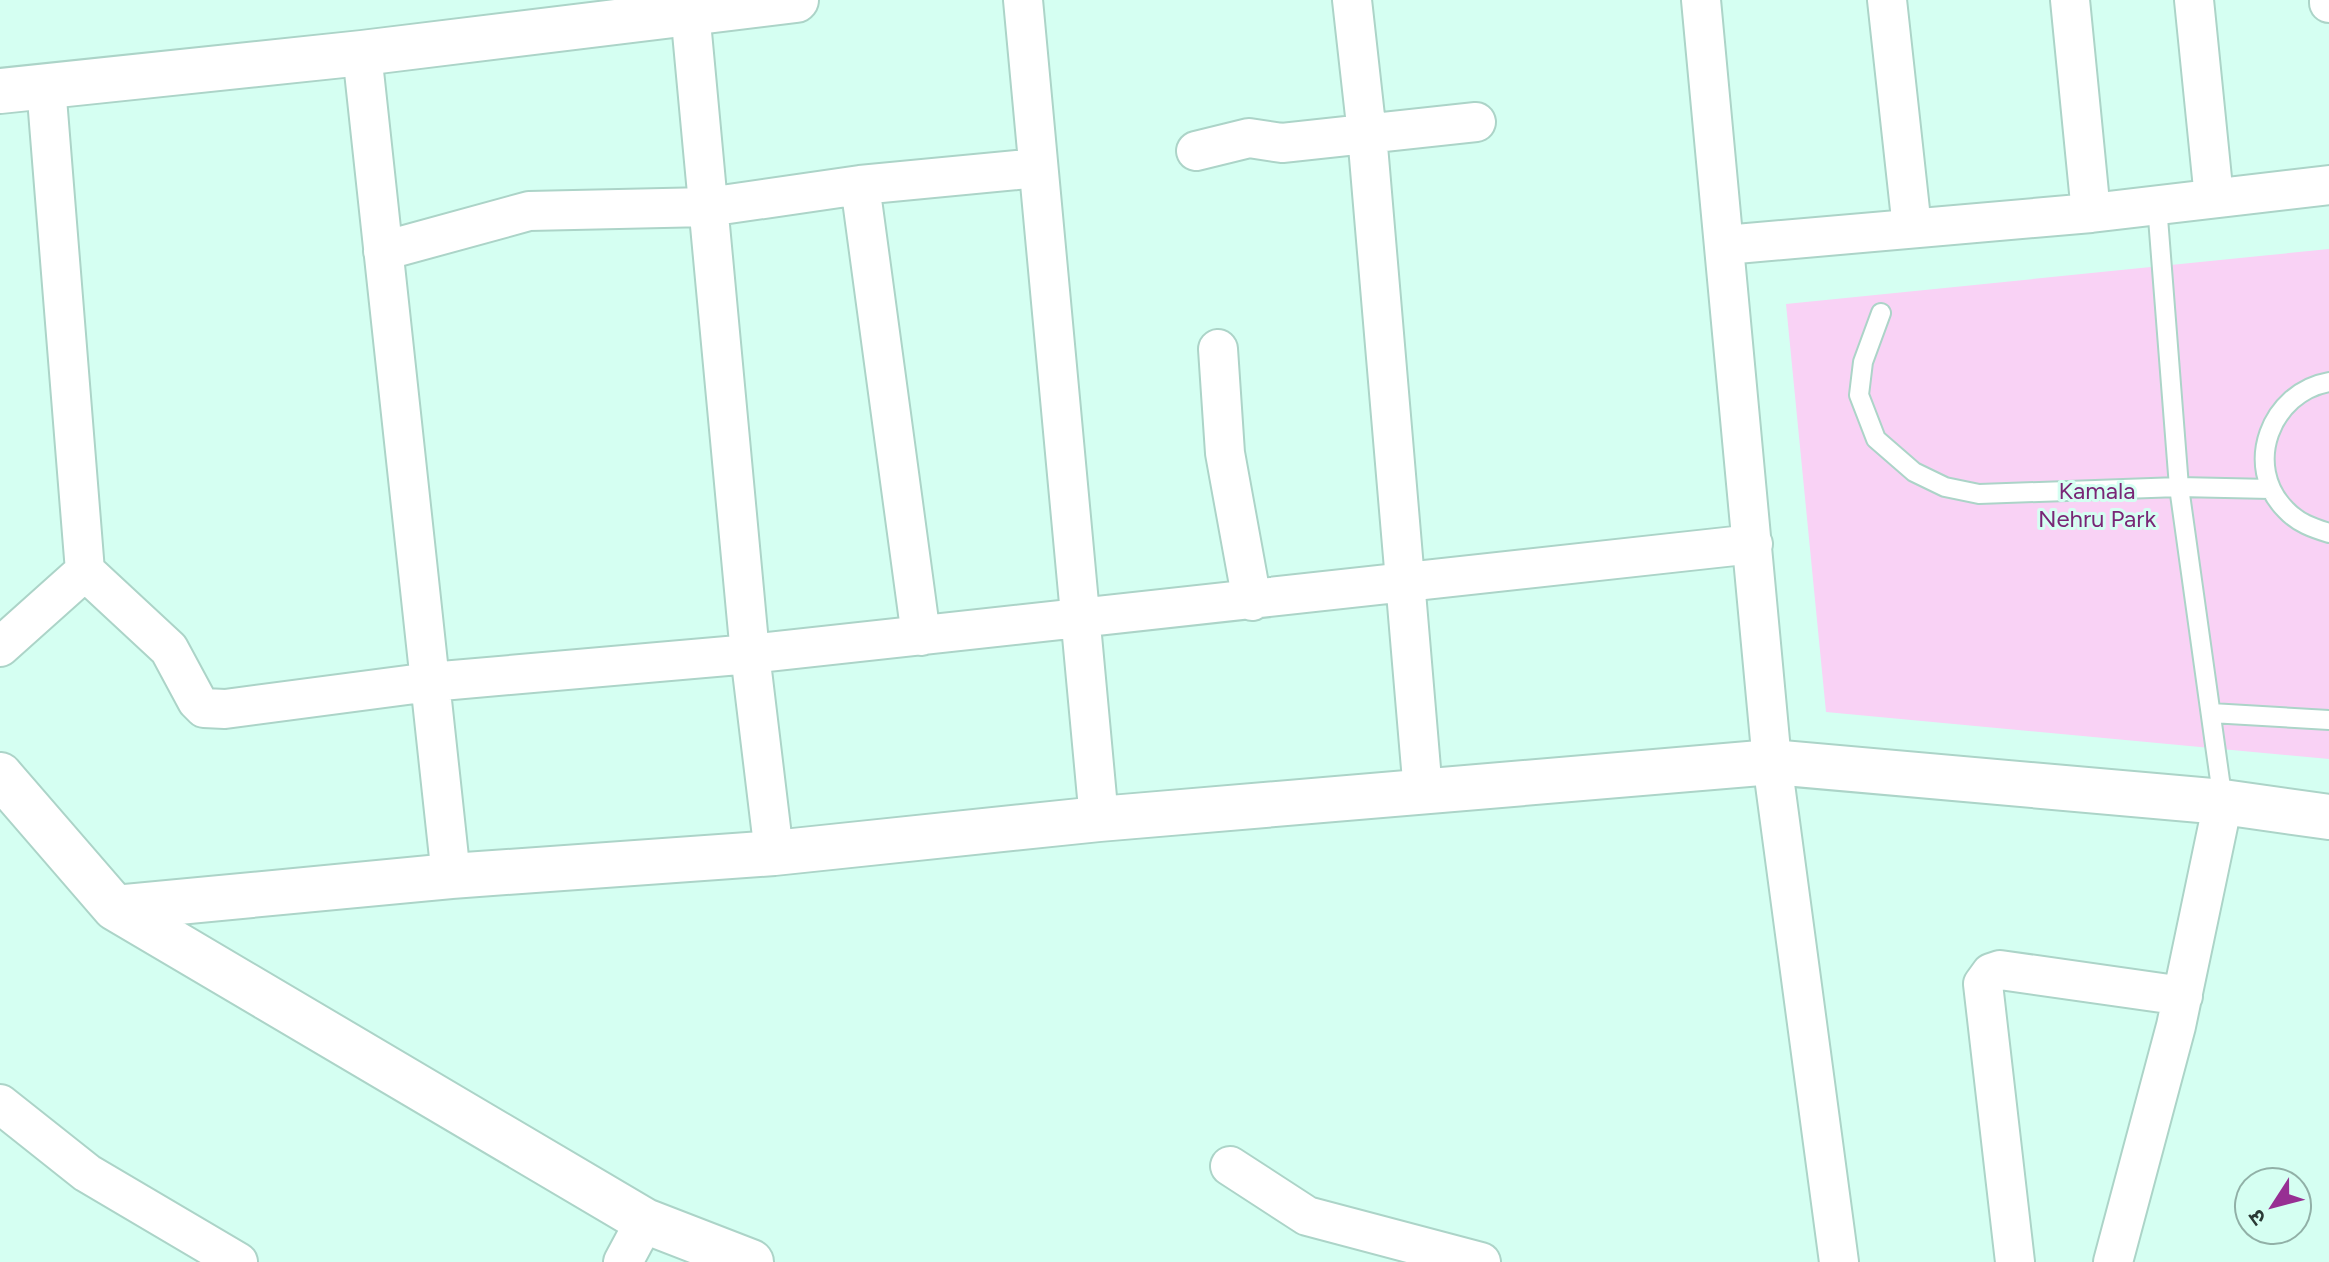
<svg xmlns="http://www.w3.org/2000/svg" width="2329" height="1262" font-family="Figtree,'Noto Sans Devanagari',sans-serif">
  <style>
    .green { fill: #f9d2f5 }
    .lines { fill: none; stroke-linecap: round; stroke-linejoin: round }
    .lane-casing { stroke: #acd4c8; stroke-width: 22 }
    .street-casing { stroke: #acd4c8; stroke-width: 42 }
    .secondary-casing { stroke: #acd4c8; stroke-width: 48 }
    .lane { stroke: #fff; stroke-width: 18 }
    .street { stroke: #fff; stroke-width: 38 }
    .secondary { stroke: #fff; stroke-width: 44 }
    .labels { text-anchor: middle; stroke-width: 6; stroke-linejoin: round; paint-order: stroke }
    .park-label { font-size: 24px; fill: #792676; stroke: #d5fff2 }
  </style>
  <rect width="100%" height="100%" fill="#d5fff2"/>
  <!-- green -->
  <path class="green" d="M2329,249V759L1826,712L1786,304Z"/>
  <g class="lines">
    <defs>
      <path id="lane" d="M2157,205L2179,487L2223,802
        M1881,313L1863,362L1859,395L1876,439L1914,472L1945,487L1979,494L2179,487L2271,489
        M2329,382C2271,392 2242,466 2286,510C2298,523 2313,528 2329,533
        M2211,713L2329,720"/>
      <path id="street" d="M1023,0L1099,819
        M1352,0L1367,134L1423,792
        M1701,0L1772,762L1839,1262
        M1887,0L1912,228
        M2070,0L2091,213
        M2194,0L2214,198
        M2329,0V3
        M690,11L750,654L774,853
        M362,53L451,876
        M1196,151L1249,138L1282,143L1476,122
        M860,185L921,636
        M1725,245L2091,213L2329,185
        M383,251L529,211L708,207L860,185L1038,168
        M1218,349L1225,453L1252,601
        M85,571L169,649L197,701L204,708L225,709L430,682L750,654L1753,544
        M0,647L85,571L46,86
        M0,1104L87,1173L238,1262
        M1230,1166L1307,1216L1481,1262
        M623,1262L645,1221
        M2015,1262L1983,984L1991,973L2000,970L2183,996
        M2113,1262L2176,1026L2223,802"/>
      <path id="secondary" d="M0,91L362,53L796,0
        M0,775L115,908L645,1221L751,1262
        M115,908L451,876L774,853L1099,819L1772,762L2223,802L2329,817"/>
    </defs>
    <!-- lane casing -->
    <use href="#lane" class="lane-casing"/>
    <!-- street casing -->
    <use href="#street" class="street-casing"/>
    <!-- secondary casing -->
    <use href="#secondary" class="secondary-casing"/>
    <!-- lane -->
    <use href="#lane" class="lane"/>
    <!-- street -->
    <use href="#street" class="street"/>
    <!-- secondary -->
    <use href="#secondary" class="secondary"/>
  </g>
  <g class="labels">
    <!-- park labels -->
    <g class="park-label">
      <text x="2097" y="499">Kamala<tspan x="2097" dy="28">Nehru Park</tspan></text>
    </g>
  </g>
  <!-- north arrow -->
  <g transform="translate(2273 1206) rotate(234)"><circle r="38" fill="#d5fff2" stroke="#91b0a7" stroke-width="2"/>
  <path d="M0-6L14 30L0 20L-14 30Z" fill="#972f93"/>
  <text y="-12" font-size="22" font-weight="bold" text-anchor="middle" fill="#2a3a36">उ</text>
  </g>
</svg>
